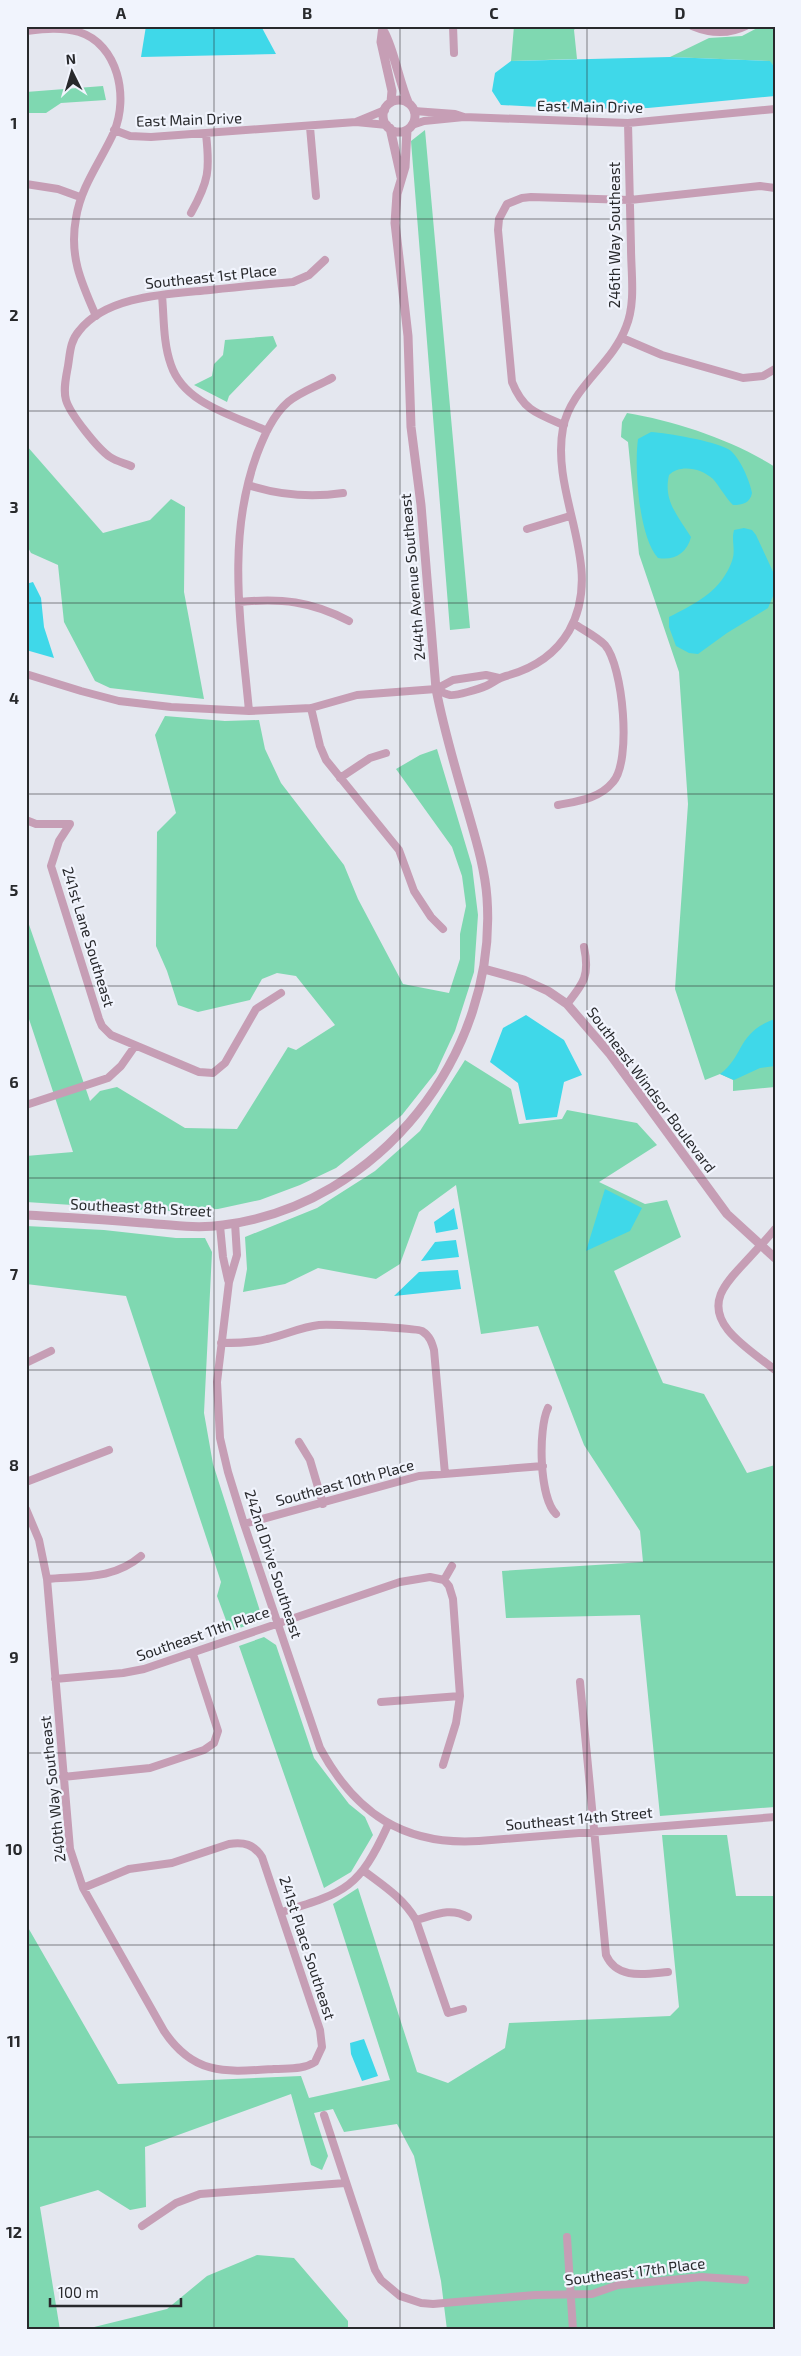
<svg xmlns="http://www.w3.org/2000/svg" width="801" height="2356" font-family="'Exo 2',sans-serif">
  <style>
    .green { fill: #7fd8b1 }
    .water { fill: #3fd8e9 }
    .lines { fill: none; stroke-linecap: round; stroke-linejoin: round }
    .minor { stroke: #c69eb5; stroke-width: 8 }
    .tertiary { stroke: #c69eb5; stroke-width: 9 }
    .grid { fill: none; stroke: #28292c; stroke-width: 1; stroke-opacity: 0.55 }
    .labels { text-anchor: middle; stroke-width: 4.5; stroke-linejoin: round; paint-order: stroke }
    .street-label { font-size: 15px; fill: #28292c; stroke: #f1f4fd }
    .neatline { fill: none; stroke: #28292c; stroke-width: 2 }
    .grid-label { font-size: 16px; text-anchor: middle; font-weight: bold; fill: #28292c }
  </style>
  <rect width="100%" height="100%" fill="#e4e7ef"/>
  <!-- green -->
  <path class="green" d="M514,26H577L574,30L577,59L511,61Z
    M761,26H775V68L769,61L670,57L709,38L742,36Z
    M103,86L106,100L61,103L46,113H26V92Z
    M425,130L470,628L450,630L411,141Z
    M273,336L277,346L229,396L227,402L194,385L212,376L214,364L223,355L225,340Z
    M627,413C675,421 733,440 775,467V1087L733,1091V1080L720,1074L705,1080L675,989L688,804L679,672L639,554L628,442L621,437L622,422Z
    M26,445L103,533L150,520L171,499L185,507L184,592L204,699L110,688L95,681L64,622L58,565L31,553L26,544Z
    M165,716L225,721L259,720L265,749L281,783L344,865L358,899L403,984L449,993L460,959V934L466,906L462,876L452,847L396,769L420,755L437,749L472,866L478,915L474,972L455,1031L436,1072L402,1115L336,1168L300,1185L260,1200L218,1209L165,1211L26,1202V1156L73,1152L26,1010V916L90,1101L100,1091L117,1087L185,1128L237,1129L288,1047L296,1050L335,1025L296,976L277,973L262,979L250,1000L198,1012L178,1005L167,971L156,946L157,832L176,813L155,735Z
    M465,1060L511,1089L519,1124L562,1119L567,1110L637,1123L657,1145L599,1182L645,1204L667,1200L681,1237L614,1271L663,1383L704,1394L747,1473L775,1465V1807L660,1816L640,1615L506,1618L502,1571L643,1562L640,1531L584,1445L538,1326L481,1334L456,1185L419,1212L400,1264L376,1279L318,1268L285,1284L243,1292L247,1269L245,1237L317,1208L375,1171L420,1131Z
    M26,1226L104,1230L176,1238H205L212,1252L204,1413L213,1464L260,1611L258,1622L230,1631L217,1596L221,1582L126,1296L26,1284Z
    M264,1637L276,1645L314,1758L349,1804L365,1817L373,1835L351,1872L324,1888L239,1646Z
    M662,1835H727L736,1896H775V2330H447L441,2281L414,2156L397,2124L344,2132L333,2109L314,2113L328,2156L322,2170L311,2165L291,2094L145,2147L146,2207L130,2210L98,2190L40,2207L60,2330H26V1924L118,2084L301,2076L309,2098L390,2080L333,1904L358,1888L417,2072L448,2083L505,2048L509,2023L670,2016L679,2007Z
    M257,2255L294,2258L348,2321V2330H82L167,2309L207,2276Z"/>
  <!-- water -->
  <path class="water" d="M146,26H261L276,54L141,57Z
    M670,57L770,61L775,68V96L648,108L577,109L501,105L492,91L495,73L511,61Z
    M651,432C668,433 713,441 728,449C739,455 750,481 752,493C750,503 743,505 733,505C725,497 720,487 713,479C701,468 680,464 669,475C663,501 678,516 691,537C687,553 674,561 658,558C639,538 634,467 638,439Z
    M744,528L752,530L756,535L775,576L773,596L768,608L727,633L698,654L689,653L676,646L669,627V617C697,603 721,591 732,561C736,550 731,540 734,530Z
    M33,582L41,598L44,627L54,658L26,650V584Z
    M526,1015L564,1040L582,1075L564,1082L557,1117L526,1120L518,1083L490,1062L503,1028Z
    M775,1019V1066L760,1068L734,1080L720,1074C745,1055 737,1032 775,1019Z
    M605,1189L642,1208L630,1231L586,1251Z
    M454,1208L458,1229L436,1233L434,1222Z
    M456,1240L459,1257L421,1261L435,1242Z
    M458,1270L461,1289L394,1296L419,1272Z
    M364,2039L378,2076L362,2081L351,2054L350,2043Z"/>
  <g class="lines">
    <!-- minor -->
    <path class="minor" d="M453,26L454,53
      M692,26C709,33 728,35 746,26
      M26,31C44,29 61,27 79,32C118,44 129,97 114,132C101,161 81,186 76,218C69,256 81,282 96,316
      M385,110L356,122L387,125
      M464,117L628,123L775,109
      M412,125L424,121L464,117L455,114L414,111
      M310,127L316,196
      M114,130L130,136L151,137L356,122
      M26,184L58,189L80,197
      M191,213C209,181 210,170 206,134
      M162,295C164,317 163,343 171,365C184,404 233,415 267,431
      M622,338L662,355L743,378L763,376L775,369
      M564,425C537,414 523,410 512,382L498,230L499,219L507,204L522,198L531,197L630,200L760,186L775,188
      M131,466C124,463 116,461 110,457C98,449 70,414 66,400C63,390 66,377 68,366C70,354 70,341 79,331C107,295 169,294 210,290C238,287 266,284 293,282L309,275L325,260
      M248,485C279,495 310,498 343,493
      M527,529L570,516
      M239,602C281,598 311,601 349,621
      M26,674L81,691L119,701L171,707L249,711L311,708L357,695L436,689L453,680L486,675L499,678
      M436,689C440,691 445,694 450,695C456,696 479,689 486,686C493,683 498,678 506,676C532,669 555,655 569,631C606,566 550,497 563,428C571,387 612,365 626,327C636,303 631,273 631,248C630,207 629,165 628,123
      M311,708L320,746L326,760L399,850L414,891L431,917L443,929
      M249,711C241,625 226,538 257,454C264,436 273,415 288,402C300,392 318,386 332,378
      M340,778L370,758L386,753
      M558,805C578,801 599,799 613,782C632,761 623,666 605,645C596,636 583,630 573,623
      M26,820L36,824H70L59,841L51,866L99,1019L102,1026L111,1035L199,1072L213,1073L225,1063L256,1009L281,993
      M567,1004C584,983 590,975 584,947
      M26,1105L108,1078L121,1066L135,1046
      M235,1223L237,1255L229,1282L217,1382L220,1438L228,1472L244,1524L320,1748C355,1813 404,1846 479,1841L775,1817
      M220,1226L223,1257L228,1280
      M775,1229C767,1239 758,1248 749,1258C730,1279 704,1300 728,1330C740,1345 760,1358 775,1370
      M221,1343C236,1343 252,1343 267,1339C285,1335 301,1327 319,1325C330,1324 417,1328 422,1331C430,1336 432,1343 434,1350L445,1474
      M26,1363L51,1351
      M548,1408C538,1429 539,1497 556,1514
      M299,1442L310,1460L323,1504
      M26,1482L109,1450
      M26,1509L39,1540L47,1579L70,1849L83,1888L164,2031C194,2076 226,2072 274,2069C288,2068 303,2070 315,2062L322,2047L320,2030L262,1857C254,1844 244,1842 229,1844L172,1863L129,1869L83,1888
      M244,1524L419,1476L543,1466
      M47,1579C81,1576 113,1580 141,1556
      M55,1679L123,1673L144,1669L400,1582L430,1577L444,1580
      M580,1682L606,1955C617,1980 645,1974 668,1972
      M381,1702L460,1696
      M443,1765L456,1723L460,1696L453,1599L449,1586L444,1580L452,1566
      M63,1777L150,1768L204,1750L214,1743L218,1731L193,1654
      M364,1871C384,1886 403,1898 416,1920L448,2013L463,2009
      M282,1912C347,1892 359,1888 388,1825
      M416,1920C435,1915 450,1907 468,1917
      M324,2115L375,2270L381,2280L400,2296L421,2303L433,2304L535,2295L592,2294L618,2285L702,2277L745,2280
      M142,2226L176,2203L200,2194L345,2183
      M567,2237L573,2330"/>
    <!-- tertiary -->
    <path class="tertiary" d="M383,26L381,42L392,91L391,102
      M384,32C394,50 399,81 408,102
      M383 116a16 16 0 1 1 32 0a16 16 0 1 1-32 0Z
      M390,128L401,177
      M484,969L524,980L548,991L567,1004L610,1054L727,1214L775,1258
      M26,1215C66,1217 105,1220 145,1223C171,1225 198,1229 223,1225C380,1205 498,1053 487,898C485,869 476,840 468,812C456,771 444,731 436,689L421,505L411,427L408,336L395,223L397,194L405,167L407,130"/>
  </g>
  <!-- grid -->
  <path class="grid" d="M214,26V2330M400,26V2330M587,26V2330M26,219H775M26,411H775M26,603H775M26,794H775M26,986H775M26,1178H775M26,1370H775M26,1562H775M26,1753H775M26,1945H775M26,2137H775"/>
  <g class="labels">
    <!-- street labels -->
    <g class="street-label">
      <text transform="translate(590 107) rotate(1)" y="5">East Main Drive</text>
      <text transform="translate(189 120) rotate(-2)" y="5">East Main Drive</text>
      <text transform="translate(615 235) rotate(-90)" y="5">246th Way Southeast</text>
      <text transform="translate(211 277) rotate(-6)" y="5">Southeast 1st Place</text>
      <text transform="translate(413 577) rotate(-95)" y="5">244th Avenue Southeast</text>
      <text transform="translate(88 937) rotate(73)" y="5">241st Lane Southeast</text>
      <text transform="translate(651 1090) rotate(53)" y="5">Southeast Windsor Boulevard</text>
      <text transform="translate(141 1208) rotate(3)" y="5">Southeast 8th Street</text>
      <text transform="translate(345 1483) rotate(-15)" y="5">Southeast 10th Place</text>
      <text transform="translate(273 1564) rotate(72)" y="5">242nd Drive Southeast</text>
      <text transform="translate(203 1634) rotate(-19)" y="5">Southeast 11th Place</text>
      <text transform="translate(53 1789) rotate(-96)" y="5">240th Way Southeast</text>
      <text transform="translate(579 1819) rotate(-5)" y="5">Southeast 14th Street</text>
      <text transform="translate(307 1948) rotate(72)" y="5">241st Place Southeast</text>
      <text transform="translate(635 2272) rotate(-7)" y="5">Southeast 17th Place</text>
    </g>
  </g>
  <!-- border -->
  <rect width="801" height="2356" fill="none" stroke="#f1f4fd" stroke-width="55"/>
  <!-- north arrow -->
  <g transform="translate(72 72) rotate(355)" stroke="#f1f4fd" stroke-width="4" paint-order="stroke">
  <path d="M0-4L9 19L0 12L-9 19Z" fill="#28292c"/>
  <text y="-8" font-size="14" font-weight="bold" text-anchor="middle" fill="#28292c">N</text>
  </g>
  <!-- scale -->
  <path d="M50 2298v8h131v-8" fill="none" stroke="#28292c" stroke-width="2.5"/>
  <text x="58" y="2298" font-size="15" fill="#28292c" stroke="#f1f4fd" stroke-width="4" paint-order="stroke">100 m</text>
  <rect x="28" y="28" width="746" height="2300" class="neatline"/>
  <g class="grid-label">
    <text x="121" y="19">A</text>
    <text x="307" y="19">B</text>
    <text x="494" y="19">C</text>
    <text x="680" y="19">D</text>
    <text x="14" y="129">1</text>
    <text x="14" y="321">2</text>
    <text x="14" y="513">3</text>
    <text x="14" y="704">4</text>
    <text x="14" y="896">5</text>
    <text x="14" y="1088">6</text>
    <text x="14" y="1280">7</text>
    <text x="14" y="1471">8</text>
    <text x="14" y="1663">9</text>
    <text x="14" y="1855">10</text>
    <text x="14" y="2047">11</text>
    <text x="14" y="2238">12</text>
  </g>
</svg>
